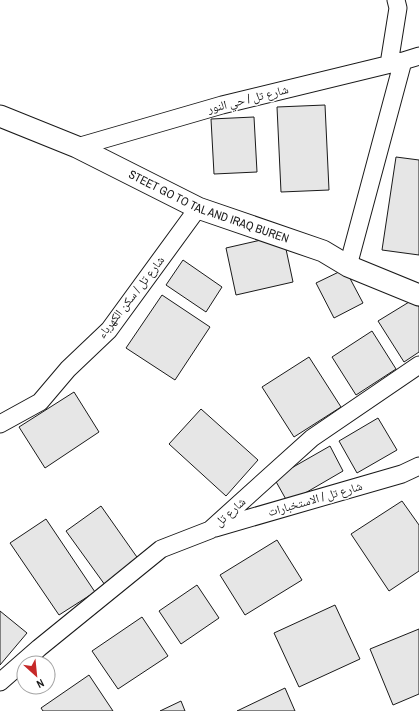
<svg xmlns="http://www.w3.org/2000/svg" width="419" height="711" font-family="'Archivo Narrow','Noto Naskh Arabic',sans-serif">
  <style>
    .building { fill: #e6e6e6; stroke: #1a1a1a }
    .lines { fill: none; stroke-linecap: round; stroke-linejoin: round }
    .minor-casing { stroke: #1a1a1a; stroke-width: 19 }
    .tertiary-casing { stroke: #1a1a1a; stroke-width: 23 }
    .minor { stroke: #fff; stroke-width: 17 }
    .tertiary { stroke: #fff; stroke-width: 21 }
    .labels { text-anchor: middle; stroke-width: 3; stroke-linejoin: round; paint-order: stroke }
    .street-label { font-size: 12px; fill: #1a1a1a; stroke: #fff }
  </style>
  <rect width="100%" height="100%" fill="#fff"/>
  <!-- building -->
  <path class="building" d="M325,105L329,190L281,192L277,107Z
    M254,117L257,172L214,174L211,119Z
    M396,157L419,160V255L382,250Z
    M283,235L293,282L236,295L226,248Z
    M183,260L222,287L206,312L166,285Z
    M345,269L363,303L334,318L316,283Z
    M162,295L210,327L175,380L126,348Z
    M414,299L419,307V352L404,362L378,321Z
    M372,331L396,369L356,395L332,357Z
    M309,357L341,407L294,437L262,387Z
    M74,392L99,432L45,468L19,427Z
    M201,409L258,460L226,496L169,444Z
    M378,418L397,450L357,473L339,441Z
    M330,446L343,471L288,503L274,478Z
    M402,501L419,525V571L389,591L351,534Z
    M101,506L139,560L105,585L66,531Z
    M46,519L95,592L59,615L10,543Z
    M277,540L302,580L245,615L220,575Z
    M197,585L219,618L181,644L159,611Z
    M335,605L360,659L299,687L274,633Z
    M0,611L27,633L0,665Z
    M142,617L168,656L118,689L92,651Z
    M419,629V694L393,705L370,649Z
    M89,675L113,711H43L41,708Z
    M285,688L295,711H237Z
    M181,701L185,711H160Z"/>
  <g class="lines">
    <defs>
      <path id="minor" d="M389,64L398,8L396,0
        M77,147L222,105L403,61L419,56
        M348,266L403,61
        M0,424L40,402L68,369L109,330L198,208
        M215,528L402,474L419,466
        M0,682L39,648L161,549L210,530L312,438L419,365"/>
      <g id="tertiary">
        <path id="s1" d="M0,116L77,147L198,208L323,251L348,266L419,295"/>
      </g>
    </defs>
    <!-- minor casing -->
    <use href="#minor" class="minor-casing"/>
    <!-- tertiary casing -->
    <use href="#tertiary" class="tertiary-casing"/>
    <!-- minor -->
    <use href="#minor" class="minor"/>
    <!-- tertiary -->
    <use href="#tertiary" class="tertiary"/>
  </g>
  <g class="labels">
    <!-- street labels -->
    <g class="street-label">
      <text transform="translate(248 99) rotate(-14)" y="4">شارع تل / حي النور</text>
      <text dy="4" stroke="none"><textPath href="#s1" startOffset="228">STEET GO TO TAL AND IRAQ BUREN</textPath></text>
      <text transform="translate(131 297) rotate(-52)" y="4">شارع تل / سكن الكهرباء</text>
      <text transform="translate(315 499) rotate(-16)" y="4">شارع تل / الاستخبارات</text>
      <text transform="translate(230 512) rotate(-42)" y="4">شارع تل</text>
    </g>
  </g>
  <!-- north arrow -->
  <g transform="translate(36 675) rotate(153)"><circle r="19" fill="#ffffff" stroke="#a3a3a3"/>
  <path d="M0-3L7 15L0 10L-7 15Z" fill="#c62828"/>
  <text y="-6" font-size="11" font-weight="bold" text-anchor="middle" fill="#1a1a1a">N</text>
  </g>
</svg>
